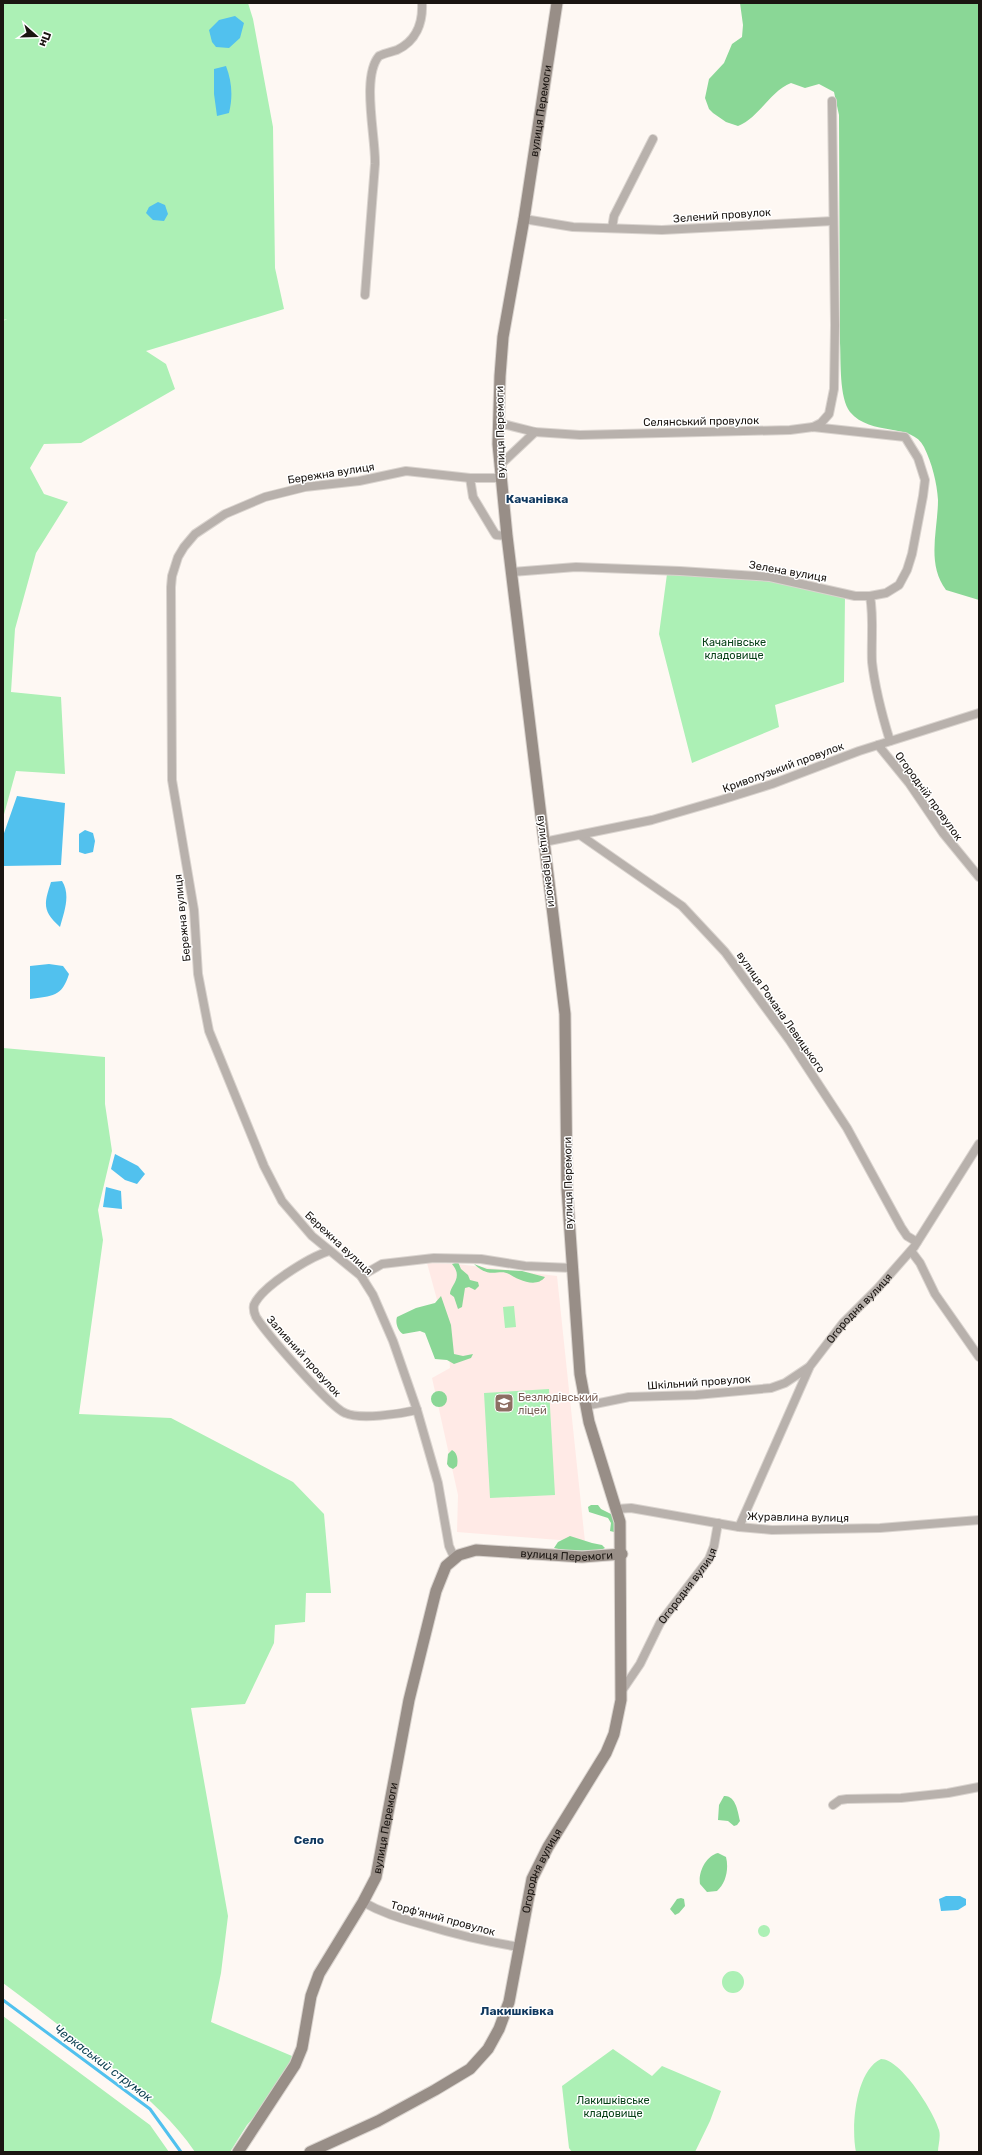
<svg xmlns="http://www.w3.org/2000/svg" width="982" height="2155" font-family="Rubik,sans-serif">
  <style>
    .education { fill: #ffeae6 }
    .green { fill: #acf0b5 }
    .forest { fill: #8ad796 }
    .water { fill: #51c1ee }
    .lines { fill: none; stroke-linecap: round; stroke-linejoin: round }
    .stream { stroke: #51c1ee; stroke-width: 3 }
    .street-casing { stroke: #dad4cf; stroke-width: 10 }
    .secondary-casing { stroke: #dad4cf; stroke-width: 13 }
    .street { stroke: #b8b1ac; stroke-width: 8 }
    .secondary { stroke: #988e87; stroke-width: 11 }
    .labels { text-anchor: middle; stroke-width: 3; stroke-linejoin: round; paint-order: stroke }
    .street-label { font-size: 11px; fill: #1a1511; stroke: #fff }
    .park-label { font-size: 11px; fill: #084118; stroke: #fff }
    .education-label { font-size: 11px; fill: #785e54; stroke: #fff; text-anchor: start }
    .neighbourhood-label { font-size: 12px; font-weight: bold; fill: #11395f; stroke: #fff }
    .water-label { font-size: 12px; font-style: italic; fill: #093c4e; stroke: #fff }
  </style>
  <rect width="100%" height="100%" fill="#fef8f3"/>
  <!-- education -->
  <path class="education" d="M427,1263L457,1264L557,1276L585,1542L457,1532L458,1495L432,1378L450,1368L448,1340Z"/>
  <!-- green -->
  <path class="green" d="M3,3H248L253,19L273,127L275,268L284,309L146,351L166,364L175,389L81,443L44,444L30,468L44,494L68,502L36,553L15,629L11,692L61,697L65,774L16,771L3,818V321L7,319L3,320Z
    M667,574L762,579L845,597L844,682L775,705L779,727L692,763L659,634Z
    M3,1048L105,1057V1104L112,1151L98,1210L103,1240L79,1414L171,1418L293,1482L324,1514L331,1593H306L305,1622L275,1625L274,1643L245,1704L191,1708L228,1916L221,1973L211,2022L292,2056L287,2079L247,2125L230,2152H195C175,2122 148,2099 121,2075C83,2043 43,2013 3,1983Z
    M514,1306L516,1327L505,1328L503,1307Z
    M549,1389L555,1495L490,1498L484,1393Z
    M758 1931a6 6 0 1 1 12 0a6 6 0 1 1-12 0Z
    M722 1982a11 11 0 1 1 22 0a11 11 0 1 1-22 0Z
    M3,2016L150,2125L169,2152H3Z
    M613,2049L652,2076L662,2066L721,2091L710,2121L695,2152H572L569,2148L562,2086Z
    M881,2059C901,2059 934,2112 939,2130C941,2137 938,2145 938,2152H856C851,2128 855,2071 881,2059Z"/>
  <!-- forest -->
  <path class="forest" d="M740,3H979V600L946,590C926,563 938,530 938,500C937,483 932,463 924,447C912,422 871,437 850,412C839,398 841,361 840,343L839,115L834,92L819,84L805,88L791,83C769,92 759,118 738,126L726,122L713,113L709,109L705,98L709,79L724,63L732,44L742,37L743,25Z
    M458,1262L461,1269L468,1275L470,1280L478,1282L479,1286L475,1290L469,1287L465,1288L462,1307L458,1309L454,1297L450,1294C450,1285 464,1278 452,1264Z
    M474,1264L487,1269L522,1271L545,1277C536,1289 517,1279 509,1274C499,1268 490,1280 474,1264Z
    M441,1296L451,1325L454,1354L463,1356L473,1354L471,1358L454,1364L447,1360L435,1359L425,1333L420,1331L403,1334C398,1331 395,1323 397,1317L416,1308L435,1303Z
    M431 1399a8 8 0 1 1 16 0a8 8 0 1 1-16 0Z
    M452,1450C458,1453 458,1461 457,1466L453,1469L449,1467L447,1464L448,1454Z
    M591,1505H598L601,1509L613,1515L615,1521L614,1532L610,1531L611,1523L608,1518L589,1512L588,1507Z
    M570,1536L592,1543L602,1545L605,1548C599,1552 561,1551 554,1548L558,1542Z
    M724,1796C736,1795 738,1813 740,1821L737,1825L734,1826L728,1821L718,1820L719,1805Z
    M718,1853L726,1857C729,1869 726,1883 717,1891L707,1892L700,1884C698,1872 706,1856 718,1853Z
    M681,1898L684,1899L685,1906L679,1913L675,1915L670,1909L677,1899Z"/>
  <!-- water -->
  <path class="water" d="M235,16L244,23L240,38L229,48L216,47L212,42L209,30L219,20Z
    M226,66C232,82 233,96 229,113L217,116L214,94V69Z
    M158,202L165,205L168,214L164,221L153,220L146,213L149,207Z
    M17,796L65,803L61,865L3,866V836Z
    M85,830L93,833L95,841L93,852L85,854L79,852V834Z
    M62,881C71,895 64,912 60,927C42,911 44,904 51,882Z
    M49,964L63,966L69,974C62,997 52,996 30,999V966Z
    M115,1154L138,1166L145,1174L137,1184L125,1180L111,1169Z
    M106,1187L121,1191L122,1209L103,1207Z
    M946,1896H960L966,1899V1905L958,1910L941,1911L939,1899Z"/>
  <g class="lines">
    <!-- stream -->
    <path class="stream" d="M3,2000L150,2109L181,2152"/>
    <defs>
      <g id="street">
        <path d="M524,219L573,227L662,230L833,221"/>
        <path d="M612,228L614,216L653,139"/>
        <path d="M365,295L375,164C376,138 361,77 379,56C385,53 391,52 397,50C416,41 423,23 422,3"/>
        <path d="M499,423L535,432L580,435L790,430L813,427L905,437L918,458L925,480L923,496L912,554L907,570L899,585L886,593L870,596H855L770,577L680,571L576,567L512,572"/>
        <path d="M813,427L821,423L829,414L834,389L835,325L832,101"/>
        <path d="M499,466L535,432"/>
        <path d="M470,478L473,497L494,532L496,535L507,536"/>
        <path d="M870,596C874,618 871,640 872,662C875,689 882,715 890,741"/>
        <path d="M878,745L909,783L943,833L979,877"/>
        <path d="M580,835L682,906L725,952L790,1041L847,1128L901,1227L907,1236L917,1242"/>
        <path d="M544,842L652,820L721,800L772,784L859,751L979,713"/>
        <path d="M329,1251C310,1257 262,1286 254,1305C253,1310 254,1313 256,1317C266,1333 331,1408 345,1413C360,1420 400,1414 417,1410"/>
        <path d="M911,1251L920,1263L935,1294L979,1357"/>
        <path d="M361,1276L382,1264L434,1258L481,1259L525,1266L572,1268"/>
        <path d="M585,1406L629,1397L696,1395L771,1388L785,1383L809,1367"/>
        <path d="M617,1509L631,1508L739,1527L772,1530L880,1528L979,1520"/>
        <path id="s1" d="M739,1527L810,1366L843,1323L878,1288L914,1247L979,1144"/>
        <path d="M454,1557L449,1546L438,1483L417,1410L393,1341L373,1295L361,1276L312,1236L282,1201L264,1166L209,1031L198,974L194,910L172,780L171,587L172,576L178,557L184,547L195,534L225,514L265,497L305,487L359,481L406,471L470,478H501"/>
        <path id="s2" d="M621,1692L640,1664L660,1623L709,1559L714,1546L718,1523"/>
        <path d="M833,1805L840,1800L847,1799L901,1798L948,1793L979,1787"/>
        <path d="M363,1902C382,1913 400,1918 421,1924C454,1934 486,1942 520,1947"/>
      </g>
      <g id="secondary">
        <path id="s3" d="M238,2152L295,2065L302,2048L311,1996L319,1974L363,1902L376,1877L409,1700L436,1591L446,1566L459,1555L476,1550L582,1557L622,1554"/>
        <path id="s4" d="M310,2152L378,2121L435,2090L470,2069L488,2049L499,2029L509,2002L532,1879L548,1847L606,1753L614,1734L621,1700L620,1522L589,1422L580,1374L567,1189L565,1014L507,536L498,444L500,376L503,337L524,219L557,3"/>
      </g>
    </defs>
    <!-- street casing -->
    <use href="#street" class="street-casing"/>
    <!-- secondary casing -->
    <use href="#secondary" class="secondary-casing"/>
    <!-- street -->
    <use href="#street" class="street"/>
    <!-- secondary -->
    <use href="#secondary" class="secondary"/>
  </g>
  <!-- icons -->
  <defs>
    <symbol id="school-square" viewBox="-11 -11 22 22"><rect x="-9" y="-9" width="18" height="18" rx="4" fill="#8d6e63" stroke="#fff"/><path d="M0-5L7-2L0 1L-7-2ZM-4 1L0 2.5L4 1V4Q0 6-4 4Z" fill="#fff"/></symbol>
  </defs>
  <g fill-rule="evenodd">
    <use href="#school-square" x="493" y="1392" width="22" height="22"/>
  </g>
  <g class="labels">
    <!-- street labels -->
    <g class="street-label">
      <text dy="4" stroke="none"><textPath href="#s4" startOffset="2188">вулиця Перемоги</textPath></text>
      <text transform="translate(722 215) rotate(-4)" y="4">Зелений провулок</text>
      <text transform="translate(701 421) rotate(-1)" y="4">Селянський провулок</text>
      <text transform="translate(500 432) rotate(-91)" y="4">вулиця Перемоги</text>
      <text transform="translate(331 473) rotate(-9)" y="4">Бережна вулиця</text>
      <text transform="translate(788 571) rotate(10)" y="4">Зелена вулиця</text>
      <text transform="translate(783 767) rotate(-20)" y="4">Криволузький провулок</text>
      <text transform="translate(929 796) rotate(54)" y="4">Огородній провулок</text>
      <text transform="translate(547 861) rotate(83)" y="4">вулиця Перемоги</text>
      <text transform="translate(182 918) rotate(-96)" y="4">Бережна вулиця</text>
      <text transform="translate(781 1012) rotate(55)" y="4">вулиця Романа Левицького</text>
      <text transform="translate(568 1183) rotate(-91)" y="4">вулиця Перемоги</text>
      <text transform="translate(339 1243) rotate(43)" y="4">Бережна вулиця</text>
      <text dy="4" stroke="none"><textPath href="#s1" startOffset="252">Огородня вулиця</textPath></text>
      <text transform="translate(304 1356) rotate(48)" y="4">Заливний провулок</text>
      <text transform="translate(699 1382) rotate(-4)" y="4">Шкільний провулок</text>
      <text transform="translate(798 1517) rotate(1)" y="4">Журавлина вулиця</text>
      <text dy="4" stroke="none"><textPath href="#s3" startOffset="756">вулиця Перемоги</textPath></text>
      <text dy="4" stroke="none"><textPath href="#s2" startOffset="126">Огородня вулиця</textPath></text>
      <text dy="4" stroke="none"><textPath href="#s3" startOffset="361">вулиця Перемоги</textPath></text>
      <text dy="4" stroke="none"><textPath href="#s4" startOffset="395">Огородня вулиця</textPath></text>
      <text transform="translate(443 1918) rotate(15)" y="4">Торф'яний провулок</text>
    </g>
    <!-- park labels -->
    <g class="park-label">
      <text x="734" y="646">Качанівське<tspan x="734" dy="13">кладовище</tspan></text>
      <text x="613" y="2104">Лакишківське<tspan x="613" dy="13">кладовище</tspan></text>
    </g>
    <!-- education labels -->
    <g class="education-label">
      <text x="518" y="1401">Безлюдівський<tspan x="518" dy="13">ліцей</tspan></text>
    </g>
    <!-- neighbourhood labels -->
    <g class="neighbourhood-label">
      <text x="537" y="503">Качанівка</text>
      <text x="309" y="1844">Село</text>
      <text x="517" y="2015">Лакишківка</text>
    </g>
    <!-- water labels -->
    <g class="water-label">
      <text transform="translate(103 2063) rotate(37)" y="4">Черкаський струмок</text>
    </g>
  </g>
  <!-- border -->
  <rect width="982" height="2155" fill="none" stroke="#1a1511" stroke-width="8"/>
  <!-- north arrow -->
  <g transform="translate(36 36) rotate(110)" stroke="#ffffff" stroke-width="3" paint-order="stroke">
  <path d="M0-3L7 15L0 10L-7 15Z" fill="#1a1511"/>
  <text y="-6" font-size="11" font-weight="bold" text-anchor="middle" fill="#1a1511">Пн</text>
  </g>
</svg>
